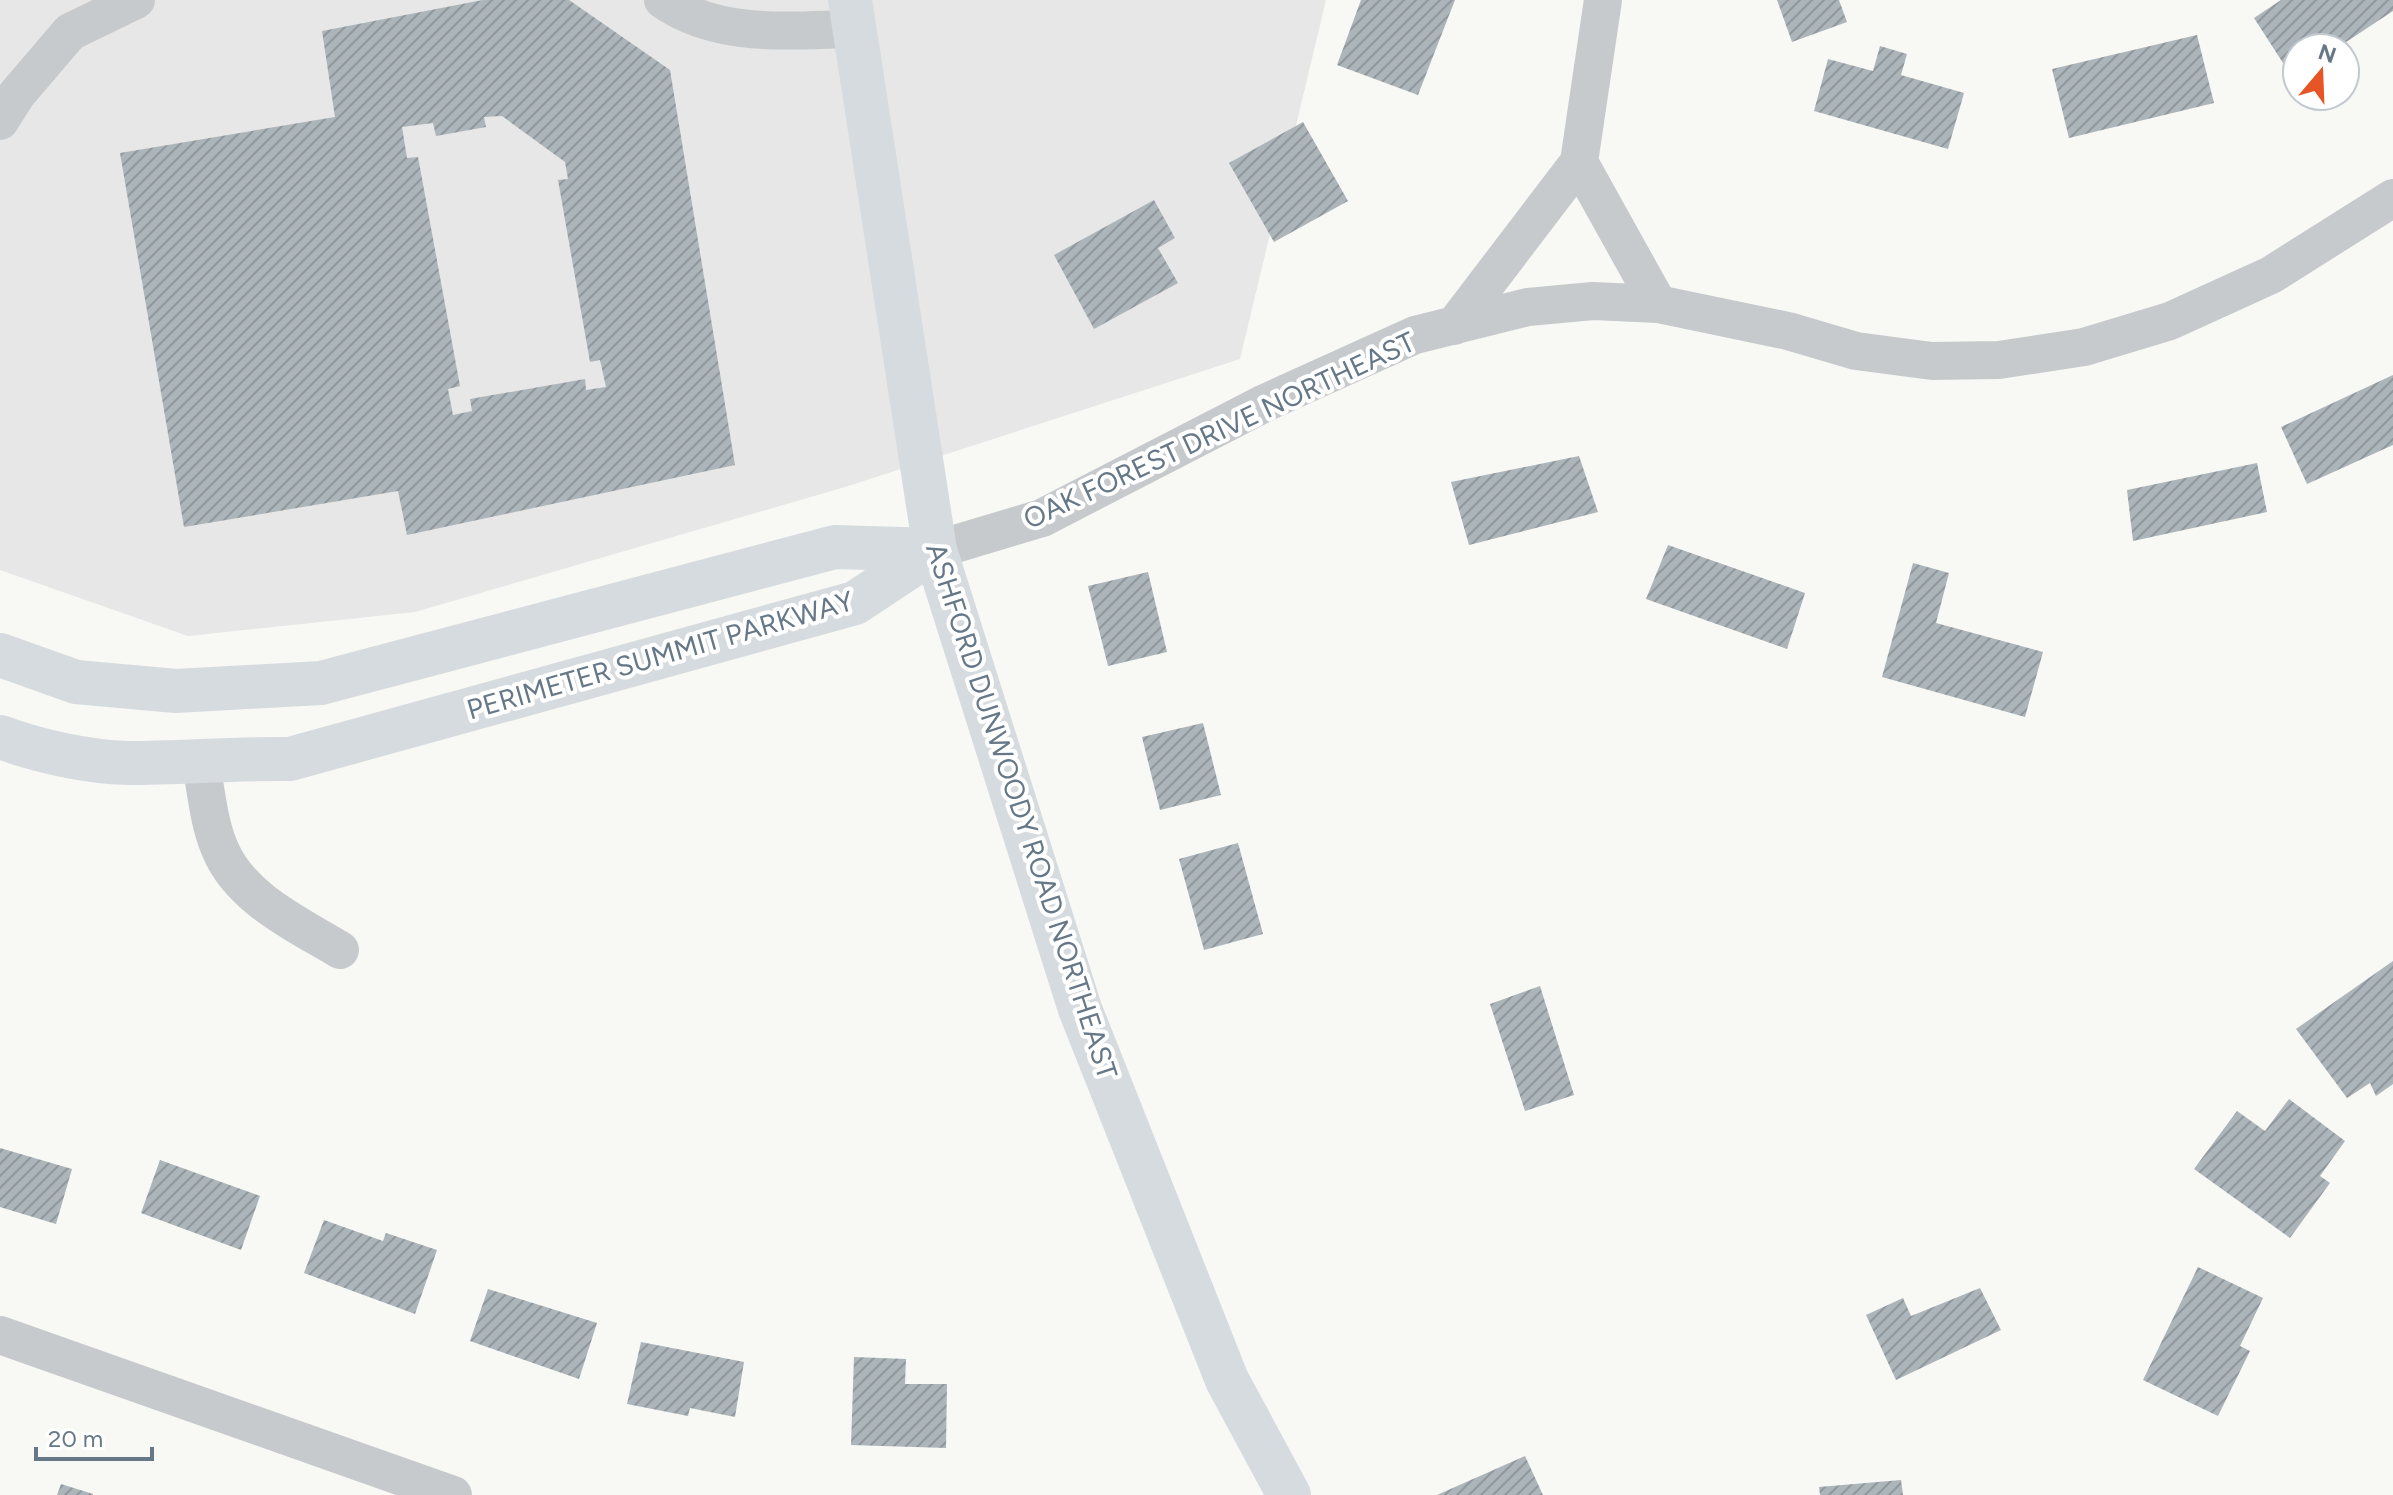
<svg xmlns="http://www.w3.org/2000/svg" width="2393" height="1495" font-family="Figtree,sans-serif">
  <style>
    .built { fill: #e6e7e6 }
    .building { fill: url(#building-hatch); fill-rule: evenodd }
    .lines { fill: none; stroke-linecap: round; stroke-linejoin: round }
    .minor { stroke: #c6cacd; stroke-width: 38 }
    .major { stroke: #d6dbdf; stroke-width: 44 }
    .labels { text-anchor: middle; stroke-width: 8; stroke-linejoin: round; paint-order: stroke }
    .street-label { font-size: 28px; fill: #667887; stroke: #fff }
  </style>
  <defs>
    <pattern id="building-hatch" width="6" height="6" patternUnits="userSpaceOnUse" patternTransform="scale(2)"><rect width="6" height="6" fill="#acb5ba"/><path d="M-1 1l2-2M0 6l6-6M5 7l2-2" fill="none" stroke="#90989d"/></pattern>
  </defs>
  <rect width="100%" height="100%" fill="#f8f8f5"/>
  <!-- built -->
  <path class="built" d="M0,0H1326L1240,359L845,487L415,612L188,636L0,570Z"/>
  <!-- building -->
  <path class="building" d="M483,0H569L670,70L735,465L407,535L398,491L184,527L120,153L335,117L322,31ZM502,116L565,162L568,179L558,180L590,362L600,360L606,387L586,390L585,379L470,399L472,411L453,415L448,389L460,386L418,157L407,158L402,127L433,123L436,136L486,127L484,117Z
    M1361,0H1455L1418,95L1337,65Z
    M1777,0H1839L1847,22L1792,42Z
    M2281,0H2393V11L2337,48H2297V74L2292,77L2254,18Z
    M2197,35L2214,103L2069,138L2052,69Z
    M1880,46L1907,54L1901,75L1964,93L1948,149L1814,111L1828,59L1873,71Z
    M1303,122L1348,201L1274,242L1229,163Z
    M1154,200L1175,238L1158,248L1178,283L1094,329L1054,255Z
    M2393,375V445L2307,484L2281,427Z
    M1579,456L1598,512L1469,545L1451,482Z
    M2257,463L2267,512L2133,541L2127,490Z
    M1668,545L1805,593L1787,649L1646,599Z
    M1913,563L1949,573L1936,623L2043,652L2025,717L1882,677Z
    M1148,572L1167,652L1108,666L1088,586Z
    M1203,723L1221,795L1160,810L1142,737Z
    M1238,843L1263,934L1204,950L1179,859Z
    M2393,961V1084L2376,1096L2370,1083L2347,1098L2296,1029Z
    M1540,986L1574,1095L1525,1111L1490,1004Z
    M2289,1099L2345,1141L2320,1176L2330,1183L2290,1238L2194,1169L2237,1111L2265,1131Z
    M0,1148L72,1169L56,1224L0,1207Z
    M160,1160L260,1196L241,1250L141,1213Z
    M324,1220L383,1241L386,1233L437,1250L415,1314L304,1273Z
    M2198,1267L2263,1298L2240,1346L2250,1351L2218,1416L2143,1380Z
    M1980,1288L2001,1330L1896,1380L1866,1315L1903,1298L1911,1316Z
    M488,1289L597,1323L579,1379L470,1341Z
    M641,1342L744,1362L735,1417L690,1408L688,1416L627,1404Z
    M854,1357L906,1359L905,1384H947L946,1448L851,1445Z
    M1525,1456L1543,1495H1437Z
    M1901,1480L1903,1495H1820L1819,1487Z
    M61,1484L93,1494V1495H57Z"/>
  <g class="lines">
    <!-- minor -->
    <path class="minor" d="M663,0C719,39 790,30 855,29
      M1603,0L1579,162L1658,304
      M0,121L17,94L70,32L136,0
      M1454,326L1579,162
      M935,550L1042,518L1265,403L1415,335L1528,307L1593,301L1658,304L1788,331L1856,351L1932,361L1999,360L2084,347L2170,321L2271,275L2393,198
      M200,759C206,787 208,822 220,849C240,898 297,924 340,950
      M0,1335L453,1495"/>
    <!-- major -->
    <path class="major" d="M850,0L935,550L1080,1009L1227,1380L1289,1495
      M0,655L76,682L176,691L321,683L835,547L935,550
      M0,737C38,751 87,762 128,763C182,763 236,758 290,759L855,603L935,550"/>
  </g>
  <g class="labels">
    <!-- street labels -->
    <g class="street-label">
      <text transform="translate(1219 430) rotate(-25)" y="10">OAK FOREST DRIVE NORTHEAST</text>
      <text transform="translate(660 655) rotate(-16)" y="10">PERIMETER SUMMIT PARKWAY</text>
      <text transform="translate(1022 811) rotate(72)" y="10">ASHFORD DUNWOODY ROAD NORTHEAST</text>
    </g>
  </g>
  <!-- north arrow -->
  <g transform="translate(2321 72) rotate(19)"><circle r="38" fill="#ffffff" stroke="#c2c9cf" stroke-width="2"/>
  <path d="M0-6L14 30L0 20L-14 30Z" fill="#e75526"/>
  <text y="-12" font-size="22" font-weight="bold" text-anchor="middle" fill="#667887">N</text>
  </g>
  <!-- scale -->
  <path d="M36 1447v12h116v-12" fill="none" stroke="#667887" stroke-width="4"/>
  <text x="48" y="1447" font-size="24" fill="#667887" stroke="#ffffff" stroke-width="6" paint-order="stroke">20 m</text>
</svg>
